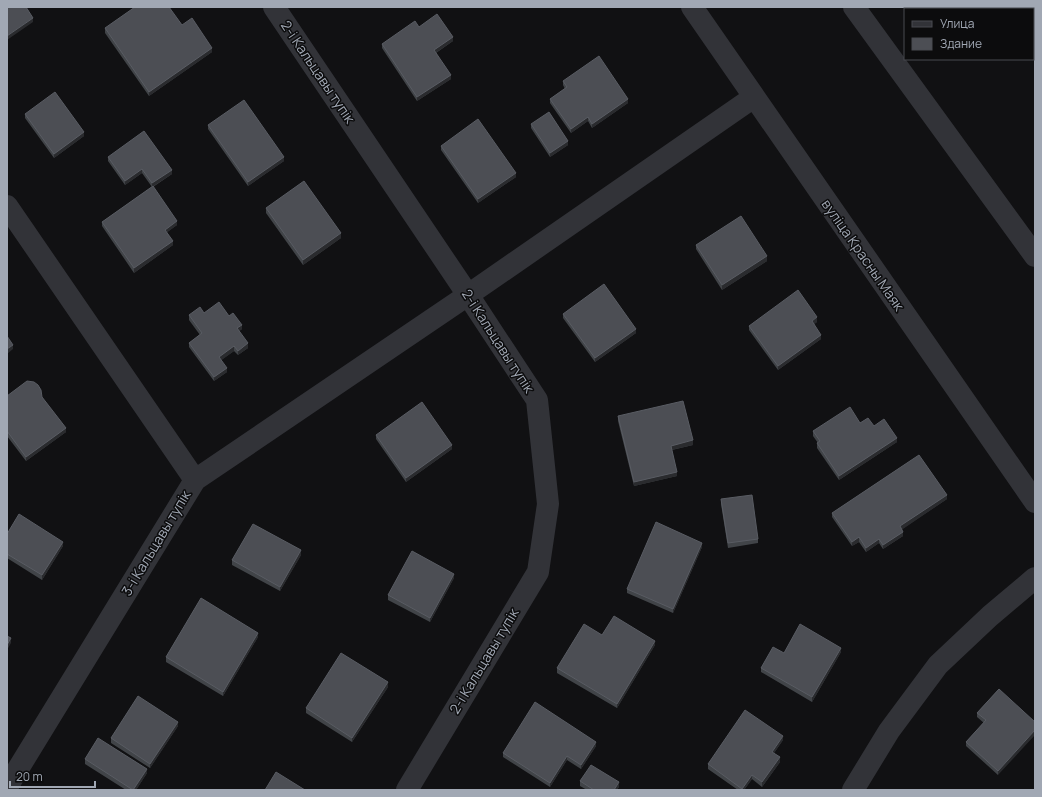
<svg xmlns="http://www.w3.org/2000/svg" width="1042" height="797" font-family="Manrope,sans-serif">
  <style>
    .lines { fill: none; stroke-linecap: round; stroke-linejoin: round }
    .minor { stroke: #323338; stroke-width: 22 }
    .tertiary { stroke: #323338; stroke-width: 22 }
    .wall { fill: #414448 }
    .shaded-wall { fill: #2a2b2e }
    .building { fill: #4c4e54; stroke: #595c63 }
    .labels { text-anchor: middle; stroke-width: 3; stroke-linejoin: round; paint-order: stroke }
    .street-label { font-size: 14px; fill: #a1a8b4; stroke: #0c0c0d }
  </style>
  <rect width="100%" height="100%" fill="#111113"/>
  <g class="lines">
    <!-- minor -->
    <path class="minor" d="M274,7L468,295L537,400L548,504L538,572L407,790
      M692,7L1035,502
      M7,206L195,480L7,787
      M195,480L468,295L754,97"/>
    <!-- tertiary -->
    <path class="tertiary" d="M854,7L1035,256
      M853,790L889,731L938,665L990,616L1035,578"/>
  </g>
  <!-- wall -->
  <path class="wall" d="M182,25L212,52L149,96L105,33V28Z
    M419,27L453,41L436,53L451,79L417,101L382,48V44Z
    M563,81L628,103L592,128L588,121L571,133L550,103V99L565,89L563,85Z
    M25,114L84,136L54,158L25,118Z
    M531,124L568,145L550,157L531,128Z
    M208,125L284,161L248,186L208,129Z
    M441,146L516,177L478,203L441,150Z
    M108,157L172,174L153,187L177,225L167,232L173,245L134,273L102,226V222L152,187L142,173L125,185L108,161Z
    M266,208L341,238L303,265L266,213Z
    M696,245L767,261L722,290L696,249Z
    M204,313L229,316L242,329L239,331L248,348L238,355L234,351L221,360L227,372L214,381L189,347V343L200,335L189,320V315Z
    M563,314L636,333L595,362L563,318Z
    M817,322L814,324L821,339L778,370L749,330V326Z
    M7,396L42,397L66,432L26,461L7,436Z
    M618,416L693,445L672,450L677,476L634,486L618,421Z
    M860,423L874,426L897,442L839,480L817,448V443H818L813,436V431Z
    M376,435L452,449L406,482L376,439Z
    M721,499L758,539V543L728,548L721,504Z
    M947,499L902,529L903,536L883,549L879,543L866,552L859,542L852,546L832,517V513Z
    M7,534L63,546L42,580L7,558Z
    M702,547L673,613L627,593V589Z
    M301,555L280,591L232,565V560Z
    M454,578L430,622L388,600V595Z
    M602,635L655,645L617,708L557,673V668Z
    M258,637L223,696L166,662V657Z
    M841,652L812,702L761,672V668L784,653Z
    M388,687L352,742L306,713V708Z
    M999,689L998,775L966,746V742L984,723L977,717V713Z
    M178,726L150,768L111,743V738Z
    M783,740L774,753L780,762L762,787L752,779L744,790H738L708,769V764Z
    M596,746L581,769L567,760L550,787L503,757V753Z
    M85,759L147,773L136,790H126L85,764Z
    M580,781L619,787L616,790H587L580,786Z"/>
  <!-- shaded-wall -->
  <path class="shaded-wall" d="M33,18V22L7,40V36Z
    M453,37V41L434,54V50Z
    M212,48V52L149,96V92Z
    M451,75V79L417,101V97Z
    M628,99V103L592,128V124Z
    M588,117V121L571,133V129Z
    M84,132V136L54,158V154Z
    M568,141V145L550,157V153Z
    M284,157V161L248,186V182Z
    M142,169V173L125,185V181Z
    M172,170V174L152,187V183Z
    M516,173V177L478,203V199Z
    M177,221V225L165,234V230Z
    M341,233V238L303,265V260Z
    M173,241V245L134,273V268Z
    M767,256V261L722,290V285Z
    M817,317V322L812,326V321Z
    M242,325V329L237,333V328Z
    M636,329V333L595,362V358Z
    M821,335V339L778,370V366Z
    M248,343V348L238,355V351Z
    M13,345V349L7,354V349Z
    M234,346V351L219,362V357Z
    M227,368V372L214,381V377Z
    M66,428V432L26,461V457Z
    M897,438V442L839,480V476Z
    M693,440V445L671,450V446Z
    M452,445V449L406,482V478Z
    M677,472V476L634,486V482Z
    M947,495V499L900,531V526Z
    M903,532V536L883,549V545Z
    M859,537V542L852,546V542Z
    M879,539V543L866,552V548Z
    M63,542V546L42,580V575Z
    M702,543V547L673,613V609Z
    M301,550V555L280,591V587Z
    M454,574V578L430,622V618Z
    M258,633V637L223,696V692Z
    M11,638V643L7,650V645Z
    M655,641V645L617,708V704Z
    M841,648V652L812,702V697Z
    M388,682V687L352,742V738Z
    M178,722V726L150,768V764Z
    M1035,730V735L998,775V771Z
    M783,736V740L772,756V752Z
    M596,742V746L581,769V765Z
    M567,756V760L550,787V783Z
    M780,757V762L762,787V782Z
    M147,769V773L136,790H133Z
    M752,775V779L744,790H742V789Z
    M619,782V787L616,790H614Z"/>
  <!-- building -->
  <path class="building" d="M7,7H26L33,18L7,36Z
    M135,7H169L182,25L192,18L212,48L149,92L105,28Z
    M437,14L453,37L434,50L451,75L417,97L382,44L415,21L419,27Z
    M599,56L628,99L592,124L588,117L571,129L550,99L567,87L563,81Z
    M55,92L84,132L54,154L25,114Z
    M244,100L284,157L248,182L208,125Z
    M549,112L568,141L550,153L531,124Z
    M478,119L516,173L478,199L441,146Z
    M144,131L172,170L152,183L142,169L125,181L108,157Z
    M304,181L341,233L303,260L266,208Z
    M153,186L177,221L165,230L173,241L134,268L102,222Z
    M741,216L767,256L722,285L696,245Z
    M604,284L636,329L595,358L563,314Z
    M798,290L817,317L812,321L821,335L778,366L749,326Z
    M219,302L229,316L233,313L242,325L237,328L248,343L238,351L234,346L219,357L227,368L214,377L189,343L202,333L189,315L200,307L204,313Z
    M7,336L13,345L7,349Z
    M27,381L34,382L38,385L41,390L42,397L66,428L26,457L7,431V396Z
    M683,401L693,440L671,446L677,472L634,482L618,416Z
    M422,402L452,445L406,478L376,435Z
    M850,407L860,423L868,418L874,426L884,419L897,438L839,476L817,443L820,441L813,431Z
    M919,455L947,495L900,526L903,532L883,545L879,539L866,548L859,537L852,542L832,513Z
    M752,495L758,539L728,543L721,499Z
    M19,514L63,542L42,575L7,554V534Z
    M656,522L702,543L673,609L627,589Z
    M253,524L301,550L280,587L232,560Z
    M412,551L454,574L430,618L388,595Z
    M201,598L258,633L223,692L166,657Z
    M614,616L655,641L617,704L557,668L584,624L602,635Z
    M800,624L841,648L812,697L761,668L773,647L784,653Z
    M7,636L11,638L7,645Z
    M341,653L388,682L352,738L306,708Z
    M999,689L1035,722V730L998,771L966,742L986,720L977,713Z
    M138,696L178,722L150,764L111,738Z
    M535,702L596,742L581,765L567,756L550,783L503,753Z
    M745,710L783,736L772,752L780,757L762,782L752,775L742,789L708,764Z
    M98,738L147,769L133,790L85,759Z
    M591,765L619,782L614,790H594L580,781Z
    M276,772L305,790H265Z"/>
  <g class="labels">
    <!-- street labels -->
    <g class="street-label">
      <text transform="translate(318 72) rotate(56)" y="5">2-і Кальцавы тупік</text>
      <text transform="translate(863 255) rotate(55)" y="5">вуліца Красны Маяк</text>
      <text transform="translate(498 341) rotate(57)" y="5">2-і Кальцавы тупік</text>
      <text transform="translate(156 543) rotate(-59)" y="5">3-і Кальцавы тупік</text>
      <text transform="translate(484 661) rotate(-59)" y="5">2-і Кальцавы тупік</text>
    </g>
  </g>
  <!-- border -->
  <rect width="1042" height="797" fill="none" stroke="#a1a8b4" stroke-width="16"/>
  <!-- legend -->
  <rect x="904" y="8" width="130" height="52" fill="#0c0c0d" stroke="#484a50"/>
  <rect x="912" y="21" width="20" height="6" fill="#323338" stroke="#484a50"/>
  <text x="940" y="28" font-size="12" fill="#a1a8b4">Улица</text>
  <rect x="912" y="38" width="20" height="12" fill="#4c4e54" stroke="#484a50"/>
  <text x="940" y="48" font-size="12" fill="#a1a8b4">Здание</text>
  <!-- scale -->
  <path d="M10 781v6h85v-6" fill="none" stroke="#a1a8b4" stroke-width="2"/>
  <text x="16" y="781" font-size="12" fill="#a1a8b4" stroke="#0c0c0d" stroke-width="3" paint-order="stroke">20 m</text>
</svg>
